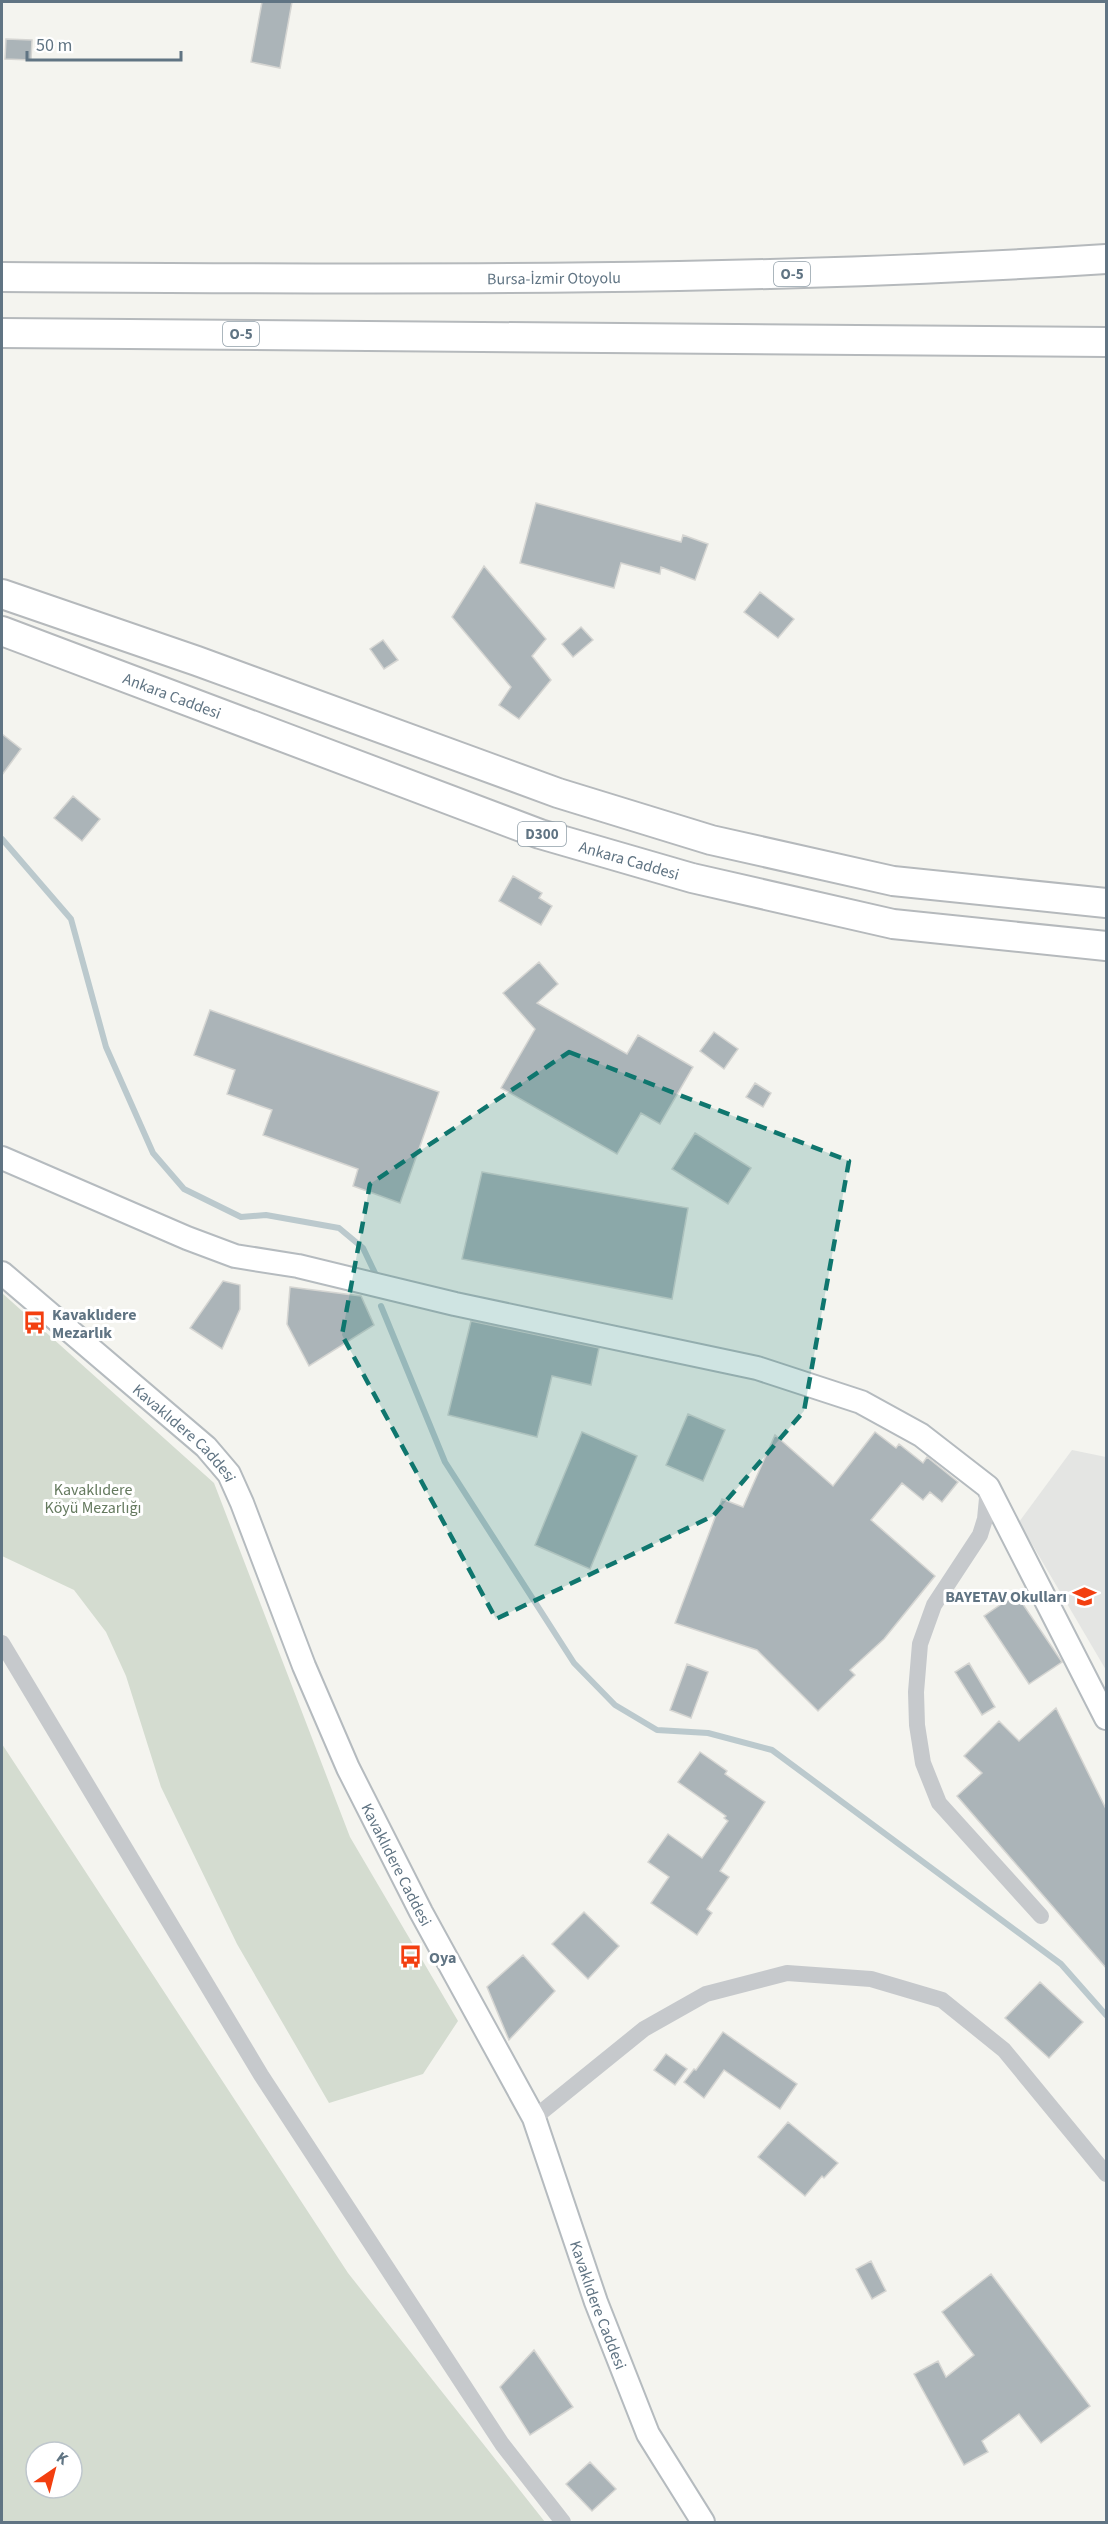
<svg xmlns="http://www.w3.org/2000/svg" width="1108" height="2524" font-family="'Source Sans 3',sans-serif">
  <style>
    .built { fill: #e4e5e3 }
    .green { fill: #d4dcd0; fill-rule: evenodd }
    .lines { fill: none; stroke-linecap: round; stroke-linejoin: round }
    .stream { stroke: #bbc9cd; stroke-width: 6 }
    .building { fill: #abb4b8; stroke: #d5d5d2; stroke-width: 1.5 }
    .secondary-casing { stroke: #b5bbbf; stroke-width: 26 }
    .highway-casing { stroke: #b5b9bc; stroke-width: 32 }
    .street { stroke: #c6c9cc; stroke-width: 16 }
    .secondary { stroke: #fff; stroke-width: 22 }
    .highway { stroke: #fff; stroke-width: 28 }
    .marked { fill: #0f766e; fill-opacity: 0.2; stroke: #0f766e; stroke-width: 4.5; stroke-dasharray: 12 8; stroke-linejoin: round }
    .labels { text-anchor: middle; stroke-width: 6; stroke-linejoin: round; paint-order: stroke }
    .shield { fill: #fff; stroke: #909ea8; stroke-width: 1.5 }
    .shield-label { font-size: 15px; font-weight: bold; fill: #607483 }
    .street-label { font-size: 16px; fill: #607483; stroke: #fff }
    .poi-label { font-size: 16px; font-weight: bold; fill: #607483; stroke: #fff; text-anchor: start }
    .park-label { font-size: 16px; fill: #657a5f; stroke: #fff }
  </style>
  <rect width="100%" height="100%" fill="#f4f4ef"/>
  <!-- built -->
  <path class="built" d="M1072,1450L1106,1457V1670L1019,1522Z"/>
  <!-- green -->
  <path class="green" d="M2,1293L214,1483L350,1837L458,2021L423,2074L329,2103L237,1944L161,1787L126,1676L106,1632L74,1590L2,1556Z
    M2,1744L348,2273L545,2522H2ZM36,2452H72V2488H36Z"/>
  <g class="lines">
    <!-- stream -->
    <path class="stream" d="M2,839L71,919L106,1047L153,1153L184,1189L241,1217L266,1215L339,1228L363,1248L375,1273
      M381,1306L445,1462L574,1663L615,1705L657,1730L708,1733L772,1750L1061,1964L1106,2015"/>
  </g>
  <!-- building -->
  <path class="building" d="M262,2H292L280,68L251,62Z
    M6,39L32,40L31,60L5,59Z
    M536,503L681,542L683,535L708,544L695,580L661,567L660,574L621,563L614,588L520,563Z
    M484,566L546,639L532,656L551,680L519,719L499,705L511,687L452,617Z
    M760,592L794,619L778,638L744,612Z
    M581,627L593,640L573,657L562,644Z
    M383,640L398,660L384,669L370,649Z
    M2,734L21,749L2,775Z
    M73,796L100,819L82,841L54,818Z
    M513,876L542,893L539,898L552,906L541,925L499,901Z
    M539,962L558,984L537,1003L627,1054L638,1035L693,1067L660,1124L641,1113L617,1154L501,1088L535,1029L503,993Z
    M210,1010L439,1092L400,1203L353,1186L358,1169L263,1135L272,1110L227,1094L235,1070L194,1055Z
    M714,1032L738,1049L724,1069L700,1051Z
    M755,1083L771,1093L763,1107L746,1097Z
    M695,1133L751,1168L728,1204L672,1169Z
    M482,1172L688,1208L672,1299L462,1259Z
    M223,1281L240,1285V1309L222,1349L190,1328Z
    M290,1287L361,1296L374,1325L309,1366L287,1324Z
    M471,1321L599,1348L591,1385L552,1376L537,1437L448,1415Z
    M688,1414L725,1430L703,1481L666,1465Z
    M582,1432L637,1456L590,1569L535,1545Z
    M875,1432L896,1448L899,1444L923,1463L927,1457L958,1482L942,1502L930,1492L923,1500L902,1483L871,1520L935,1576L884,1639L850,1670L855,1675L818,1711L757,1650L675,1623L722,1499L743,1507L775,1435L833,1486Z
    M1016,1594L1062,1662L1029,1684L984,1616Z
    M969,1663L995,1707L982,1715L955,1672Z
    M687,1664L708,1672L691,1718L670,1710Z
    M1056,1708L1107,1811V1969L957,1796L982,1773L964,1756L999,1721L1019,1741Z
    M700,1752L727,1771L725,1774L765,1802L720,1871L729,1877L707,1909L712,1913L697,1935L651,1903L669,1877L648,1862L668,1834L702,1858L728,1821L724,1818L726,1816L678,1782Z
    M584,1912L619,1946L588,1979L552,1944Z
    M523,1955L555,1991L509,2040L487,1987Z
    M1040,1982L1083,2022L1049,2058L1005,2018Z
    M723,2032L797,2084L780,2109L724,2070L704,2098L684,2082L694,2069L696,2070Z
    M666,2054L687,2069L675,2085L654,2070Z
    M788,2122L838,2163L824,2178L822,2176L805,2196L758,2157Z
    M871,2261L886,2291L872,2299L856,2269Z
    M991,2274L1090,2406L1041,2443L1019,2414L982,2441L988,2452L964,2465L914,2374L938,2361L946,2377L974,2355L942,2312Z
    M534,2350L573,2407L530,2435L500,2387Z
    M590,2462L616,2489L592,2511L566,2484Z"/>
  <g class="lines">
    <defs>
      <g id="secondary">
        <path d="M2,1158L187,1238L235,1256L298,1266L455,1304L757,1368L861,1402L921,1435L988,1487L1106,1718"/>
        <path id="s1" d="M2,1273L206,1447L229,1474L242,1503L304,1666L348,1768L421,1912L534,2118L596,2302L648,2434L703,2522"/>
      </g>
      <g id="highway">
        <path id="s2" d="M2,277C370,279 738,283 1106,259"/>
        <path d="M2,333L1106,342"/>
        <path d="M2,594L197,661L558,793L711,840L893,881L1106,903"/>
        <path id="s3" d="M2,631L540,834L692,878L893,924L1106,946"/>
      </g>
    </defs>
    <!-- secondary casing -->
    <use href="#secondary" class="secondary-casing"/>
    <!-- highway casing -->
    <use href="#highway" class="highway-casing"/>
    <!-- street -->
    <path class="street" d="M988,1488L985,1519L980,1535L934,1605L920,1644L916,1692L917,1725L923,1763L939,1803L1041,1916
      M2,1643L261,2075L502,2444L563,2522
      M534,2118L644,2029L706,1994L787,1973L871,1979L942,2000L1004,2050L1106,2174"/>
    <!-- secondary -->
    <use href="#secondary" class="secondary"/>
    <!-- highway -->
    <use href="#highway" class="highway"/>
  </g>
  <!-- marked area -->
  <path class="marked" d="M569,1052L849,1161L804,1411L713,1516L496,1619L342,1335L370,1184Z"/>
  <!-- icons -->
  <defs>
    <symbol id="bus-bare" viewBox="-9 -9 18 18"><path d="M-5-6H5V4H4V6H2V4H-2V6H-4V4H-5ZM-3.5-4V0h7V-4ZM-3.5 1.2v1.5H-2V1.2ZM2 1.2v1.5H3.5V1.2Z" fill="#f33f10" stroke="#fff" stroke-width="2.5" paint-order="stroke"/></symbol>
    <symbol id="school-bare" viewBox="-9 -9 18 18"><path d="M0-5L7-2L0 1L-7-2ZM-4 1L0 2.5L4 1V4Q0 6-4 4Z" fill="#f33f10" stroke="#fff" stroke-width="2.5" paint-order="stroke"/></symbol>
  </defs>
  <g fill-rule="evenodd">
    <use href="#bus-bare" x="18" y="1306" width="33" height="33"/>
    <use href="#school-bare" x="1068" y="1580" width="33" height="33"/>
    <use href="#bus-bare" x="394" y="1940" width="33" height="33"/>
  </g>
  <g class="labels">
    <!-- shield labels -->
    <g class="shield">
      <rect x="774" y="262" width="36" height="24" rx="4.5"/>
      <rect x="223" y="322" width="36" height="24" rx="4.5"/>
      <rect x="518" y="822" width="48" height="24" rx="4.5"/>
    </g>
    <g class="shield-label">
      <text x="792" y="279">O-5</text>
      <text x="241" y="339">O-5</text>
      <text x="542" y="839">D300</text>
    </g>
    <!-- street labels -->
    <g class="street-label">
      <text dy="6" stroke="none"><textPath href="#s2" startOffset="552">Bursa-İzmir Otoyolu</textPath></text>
      <text dy="6" stroke="none"><textPath href="#s3" startOffset="182">Ankara Caddesi</textPath></text>
      <text dy="6" stroke="none"><textPath href="#s3" startOffset="668">Ankara Caddesi</textPath></text>
      <text dy="6" stroke="none"><textPath href="#s1" startOffset="243">Kavaklıdere Caddesi</textPath></text>
      <text dy="6" stroke="none"><textPath href="#s1" startOffset="729">Kavaklıdere Caddesi</textPath></text>
      <text dy="6" stroke="none"><textPath href="#s1" startOffset="1215">Kavaklıdere Caddesi</textPath></text>
    </g>
    <!-- poi labels -->
    <g class="poi-label">
      <text x="52" y="1320">Kavaklıdere<tspan x="52" dy="18">Mezarlık</tspan></text>
      <text x="1067" y="1602" text-anchor="end">BAYETAV Okulları</text>
      <text x="429" y="1963">Oya</text>
    </g>
    <!-- park labels -->
    <g class="park-label">
      <text x="93" y="1495">Kavaklıdere<tspan x="93" dy="18">Köyü Mezarlığı</tspan></text>
    </g>
  </g>
  <!-- border -->
  <rect width="1108" height="2524" fill="none" stroke="#607483" stroke-width="6"/>
  <!-- north arrow -->
  <g transform="translate(54 2470) rotate(35)"><circle r="28" fill="#ffffff" stroke="#bfc7cd" stroke-width="1.5"/>
  <path d="M0-4.5L10 22L0 15L-10 22Z" fill="#f33f10"/>
  <text y="-9" font-size="16" font-weight="bold" text-anchor="middle" fill="#607483">K</text>
  </g>
  <!-- scale -->
  <path d="M27 51v9h154v-9" fill="none" stroke="#607483" stroke-width="3"/>
  <text x="36" y="51" font-size="18" fill="#607483" stroke="#ffffff" stroke-width="4.5" paint-order="stroke">50 m</text>
</svg>
